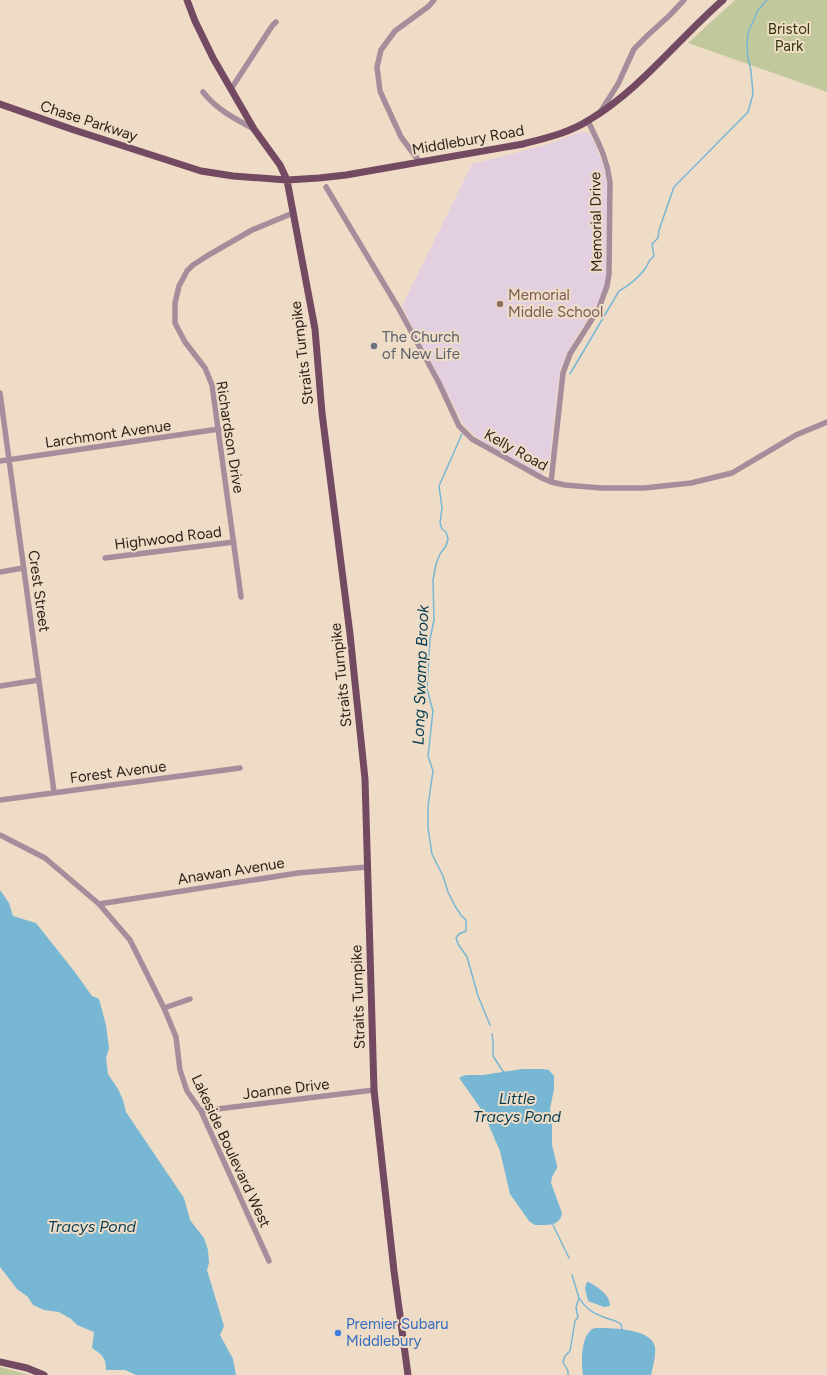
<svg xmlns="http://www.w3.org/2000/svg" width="827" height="1375" font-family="Figtree,sans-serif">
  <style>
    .education { fill: #e2cfdf }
    .green { fill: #c1c89b }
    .water { fill: #78b7d4 }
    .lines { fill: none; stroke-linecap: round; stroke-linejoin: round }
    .stream { stroke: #78b7d4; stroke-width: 1.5 }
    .minor { stroke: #a68d9b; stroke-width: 5.5 }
    .major { stroke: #734a62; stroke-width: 7 }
    .education-dot { fill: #8d6e63; stroke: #efdcc6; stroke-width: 1.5 }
    .worship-dot { fill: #6b7280; stroke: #efdcc6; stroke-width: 1.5 }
    .shop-dot { fill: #3f7fe0; stroke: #efdcc6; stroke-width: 1.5 }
    .labels { text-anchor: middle; stroke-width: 4; stroke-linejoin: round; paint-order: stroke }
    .park-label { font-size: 15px; fill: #33380b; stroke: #efdcc6 }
    .street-label { font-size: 15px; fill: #2c251c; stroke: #efdcc6 }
    .education-label { font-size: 15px; fill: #785e54; stroke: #efdcc6; text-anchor: start }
    .worship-label { font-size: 15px; fill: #5b616d; stroke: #efdcc6; text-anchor: start }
    .shop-label { font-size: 15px; fill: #366cbe; stroke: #efdcc6; text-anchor: start }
    .water-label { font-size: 16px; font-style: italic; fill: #033c51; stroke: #efdcc6 }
  </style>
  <rect width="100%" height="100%" fill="#efdcc6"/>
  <!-- education -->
  <path class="education" d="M580,132H586L591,135L596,146L605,172L607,186L606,277L603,290L594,311L577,335L566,355L560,371L557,391L549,467L547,471L543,473H539L485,443L475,436L464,425L402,306L472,164L546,145Z"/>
  <!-- green -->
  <path class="green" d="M735,0H827V92L688,43Z
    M0,1367L30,1375H0Z"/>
  <!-- water -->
  <path class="water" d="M0,890L9,903L13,916L36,923L74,971L92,996L99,999L106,1025L109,1048L106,1058L108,1074L118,1089L123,1100L126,1112L184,1198L190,1220L204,1238L208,1250L209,1263L207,1270L224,1326L220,1335L233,1359L236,1375H136L125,1370H106C106,1357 102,1355 92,1348L94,1332L77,1325L71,1319L59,1312L44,1310L33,1305L28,1297L17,1289L0,1267Z
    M522,1069H543L549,1070L554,1076V1089L550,1109L552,1121V1145L557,1165V1168L552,1177L551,1183L562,1213C560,1227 546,1225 535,1225L529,1221L510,1194L500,1151L483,1112L460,1079V1077L466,1075H483Z
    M587,1282H589C598,1288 610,1294 610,1306L604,1307L588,1301L585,1288Z
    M599,1328C613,1328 652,1329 655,1347C656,1356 653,1366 651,1375H583C581,1364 581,1339 590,1331C592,1328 595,1328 599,1328Z"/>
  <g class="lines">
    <!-- stream -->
    <path class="stream" d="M570,374L619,291C628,286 638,278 645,269C649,263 647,262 654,256L652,244L658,238L659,230L674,187L748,112L753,94L751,71L748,58L747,45L748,33L758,10L767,0
      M462,434L439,486L442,508L440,523L442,529L446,532L448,539L446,546L440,554L436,564L433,580L434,620L430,639L427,689L433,711L428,756L433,771L428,806V828L432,854L443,876L448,892L455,906L461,915L466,920V931L459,934L456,938L458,944L467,957L478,996L490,1025
      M492,1034L493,1042V1056L504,1073
      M553,1225L569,1258
      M580,1299C586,1310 597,1315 609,1319C614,1320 617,1321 621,1324L622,1330
      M568,1375V1371L563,1362L565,1356L570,1351L575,1321L578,1317L576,1307L579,1298L572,1275"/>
    <!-- minor -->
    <path class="minor" d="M231,89L272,26L276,22
      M203,92C216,109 235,119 254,129
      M599,114L618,84L634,49L648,35L670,15L684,0
      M419,161L401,137L384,100L380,91L377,67L381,50L395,31L429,6L434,0
      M326,187L399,309L439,383L459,426L472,439L542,478L551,482L565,485L601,488H644L691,483L732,473L796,435L827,422
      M0,393L54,792
      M0,461L219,429
      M551,482L563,373L570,354L599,308L607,286L609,274L610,182C607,158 598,142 588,121
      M105,558L234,542
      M0,572L23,568
      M241,597L212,385L205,368L185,342L175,323V303L179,286L187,271L193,265L207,256L252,230L293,213
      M0,686L39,680
      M0,800L240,768
      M0,835L45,858L99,904L130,940L164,1008L176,1037L180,1070L187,1091L201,1111L269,1261
      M99,904L298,873L367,867
      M164,1008L190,999
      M201,1111L374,1090"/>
    <!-- major -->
    <path class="major" d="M187,0L195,21L213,58L254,129L280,165L287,180L315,329L322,413L350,634L365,779L374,1090L394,1271L408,1375
      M0,104L74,130L201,171L233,176L287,180L319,178L346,175L523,144C546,138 569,133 589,120C641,89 678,39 723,0
      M0,1362L27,1368L44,1375"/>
  </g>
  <!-- markers -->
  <circle class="education-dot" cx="500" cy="304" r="4"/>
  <circle class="worship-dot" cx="374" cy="346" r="4"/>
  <circle class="shop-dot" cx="338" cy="1333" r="4"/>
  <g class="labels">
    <!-- park labels -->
    <g class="park-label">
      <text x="789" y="34">Bristol<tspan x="789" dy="17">Park</tspan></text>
    </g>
    <!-- street labels -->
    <g class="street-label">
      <text transform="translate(89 121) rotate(18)" y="5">Chase Parkway</text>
      <text transform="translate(468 140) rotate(-10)" y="5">Middlebury Road</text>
      <text transform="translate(596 222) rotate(-91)" y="5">Memorial Drive</text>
      <text transform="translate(302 353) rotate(-97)" y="5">Straits Turnpike</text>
      <text transform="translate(108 434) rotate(-8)" y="5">Larchmont Avenue</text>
      <text transform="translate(230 437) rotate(81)" y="5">Richardson Drive</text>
      <text transform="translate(516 450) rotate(29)" y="5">Kelly Road</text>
      <text transform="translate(168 538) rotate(-7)" y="5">Highwood Road</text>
      <text transform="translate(39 591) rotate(82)" y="5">Crest Street</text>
      <text transform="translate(341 675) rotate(-96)" y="5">Straits Turnpike</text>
      <text transform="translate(118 772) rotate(-7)" y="5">Forest Avenue</text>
      <text transform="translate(231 871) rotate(-9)" y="5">Anawan Avenue</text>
      <text transform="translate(358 997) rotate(-92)" y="5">Straits Turnpike</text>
      <text transform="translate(286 1089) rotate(-7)" y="5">Joanne Drive</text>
      <text transform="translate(231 1151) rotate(65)" y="5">Lakeside Boulevard West</text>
    </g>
    <!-- education labels -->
    <g class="education-label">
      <text x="508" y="300">Memorial<tspan x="508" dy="17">Middle School</tspan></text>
    </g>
    <!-- worship labels -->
    <g class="worship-label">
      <text x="382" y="342">The Church<tspan x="382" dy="17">of New Life</tspan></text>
    </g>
    <!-- shop labels -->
    <g class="shop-label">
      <text x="346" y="1329">Premier Subaru<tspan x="346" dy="17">Middlebury</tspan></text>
    </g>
    <!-- water labels -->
    <g class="water-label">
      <text transform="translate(420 675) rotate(-88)" y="6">Long Swamp Brook</text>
      <text x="517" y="1104">Little<tspan x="517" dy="18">Tracys Pond</tspan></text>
      <text x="92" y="1232">Tracys Pond</text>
    </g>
  </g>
</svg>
